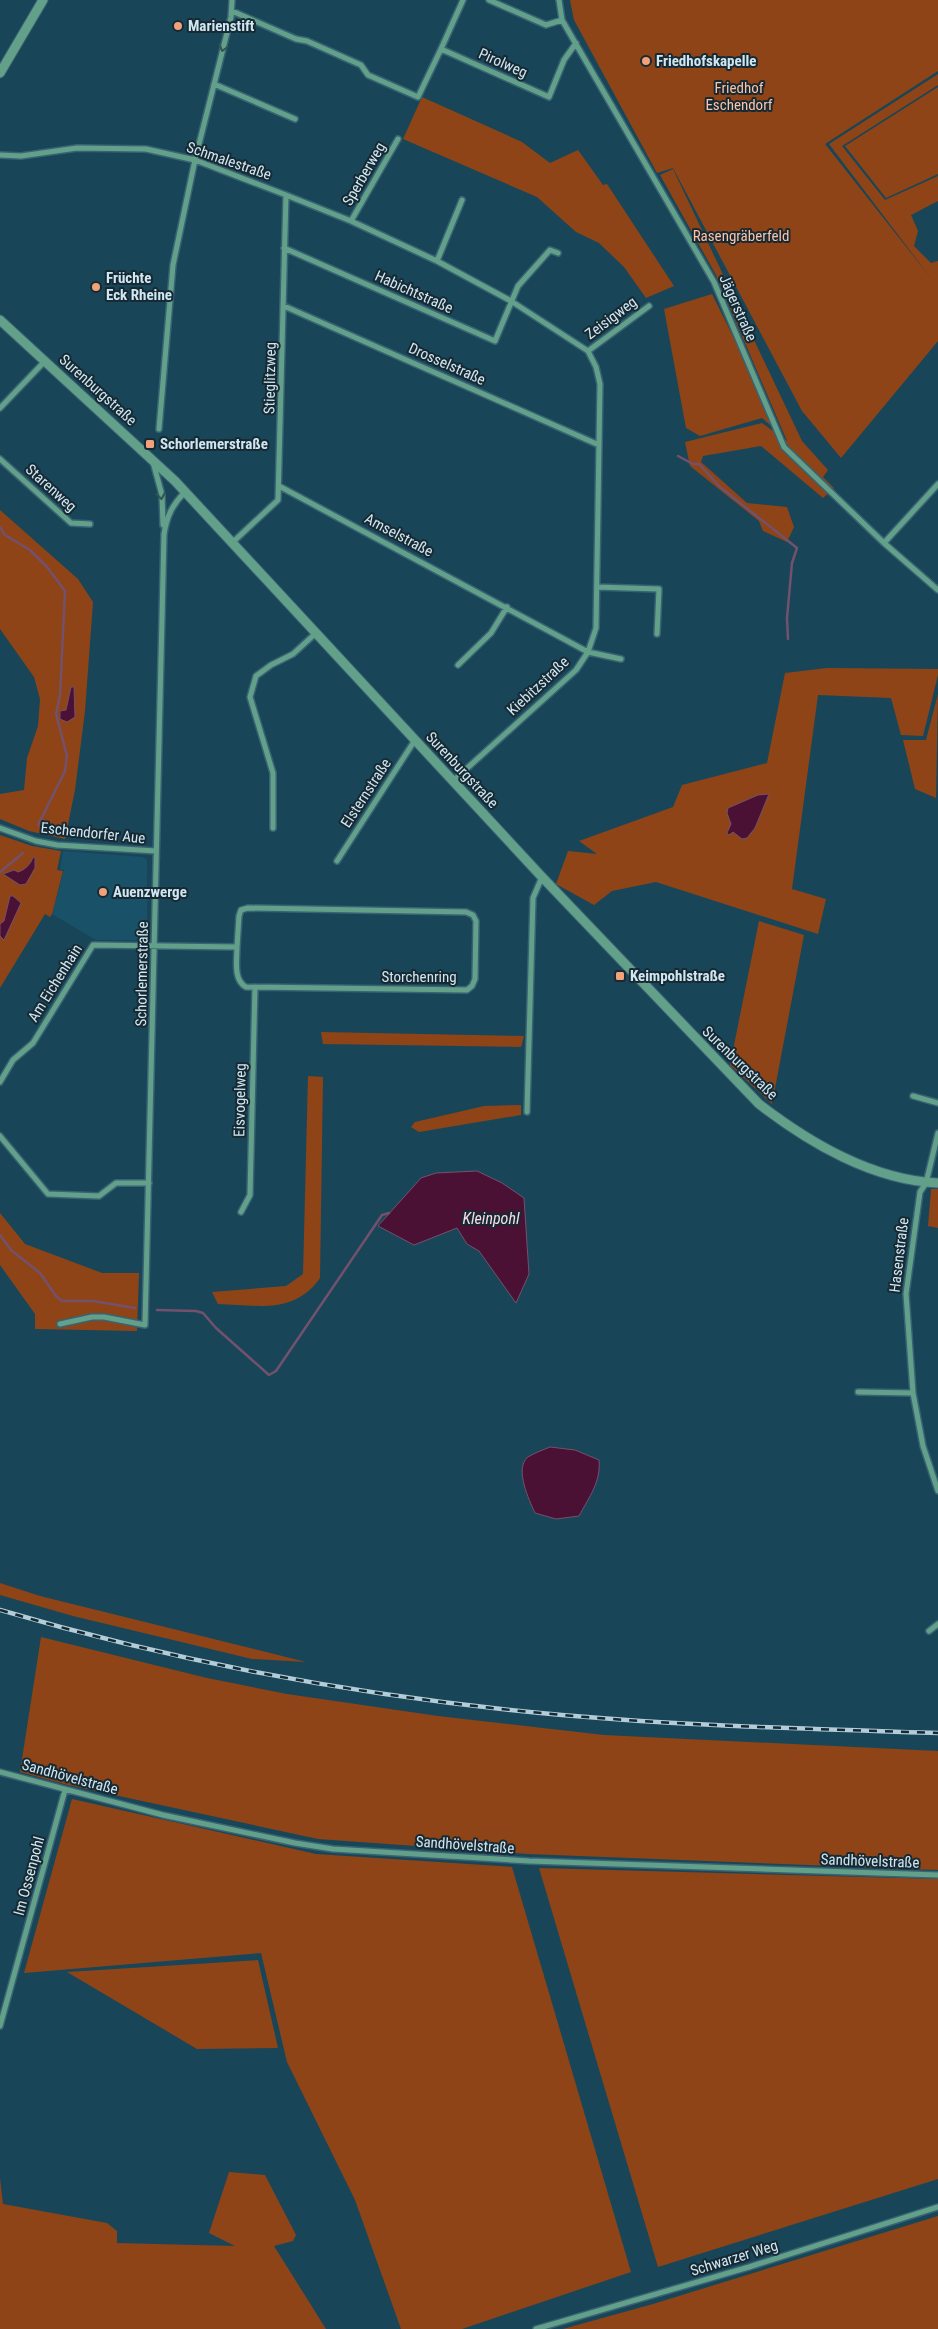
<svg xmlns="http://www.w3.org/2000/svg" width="938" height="2329" font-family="'Roboto Condensed',sans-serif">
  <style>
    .built { fill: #195268 }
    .green { fill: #8e4417 }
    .water { fill: #4b1134; stroke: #73516d }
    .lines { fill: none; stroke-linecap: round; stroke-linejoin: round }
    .stream { stroke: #73516d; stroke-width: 2.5 }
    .minor-casing { stroke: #396374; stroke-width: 8 }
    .tertiary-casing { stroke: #396374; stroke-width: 11 }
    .minor { stroke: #63a089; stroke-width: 5 }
    .tertiary { stroke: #63a089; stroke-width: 9 }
    .rail-casing { stroke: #b2cdd9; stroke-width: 4.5 }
    .rail { stroke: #172932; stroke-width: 2.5; stroke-dasharray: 8; stroke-linecap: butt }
    .oneway { stroke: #325350 }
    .poi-dot { fill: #f0a27a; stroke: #172932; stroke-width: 2 }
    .labels { text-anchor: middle; stroke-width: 4; stroke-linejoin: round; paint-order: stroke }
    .poi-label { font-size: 15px; font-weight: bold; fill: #cfe7f2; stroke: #172932; text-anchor: start }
    .street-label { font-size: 15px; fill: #cfe7f2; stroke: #172932 }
    .park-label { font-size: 15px; fill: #fcc3a7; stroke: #172932 }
    .water-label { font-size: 16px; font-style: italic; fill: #f9dbe9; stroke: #172932 }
  </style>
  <rect width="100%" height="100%" fill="#184658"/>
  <!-- built -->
  <path class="built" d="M63,851L142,857L147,860V932L143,940H96L52,914L64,870L60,869Z"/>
  <!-- green -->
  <path class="green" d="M570,0H938V71L825,144L930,277L829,144L938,74V85L842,146L885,200L938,176V201L911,215L918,231L914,246L931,263L938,261V341L841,458L802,411L673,168L657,173L574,20Z
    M938,87V174L886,198L845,146Z
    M422,97L522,142L550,163L578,150L603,185L607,184L674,286L646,298L624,267L599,243L576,232L537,197L403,139Z
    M673,169L802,441L828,470L823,477L834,488L823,498L761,446L703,456L701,462L747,503L787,507L794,527L787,542L763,531L759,521L690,466L685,442L762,423L787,441L716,275L660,175Z
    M712,294L782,435L762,418L700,436L686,428L664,309Z
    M0,510L78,579L93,602L85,711L75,790L65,839L29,831L0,819V794L24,790L27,758L38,726L40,699L34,677L0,629Z
    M827,668L938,669V675L923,736L901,735L891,698L818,695L792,889L826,899L818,934L656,882L612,891L594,905L556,884L568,851L597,854L579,841L673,807L682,785L767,763L785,673Z
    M938,694L936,798L915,789L903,740H926Z
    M0,835L32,846L61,851L57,870L63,871L52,914L50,917L45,914L0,988Z
    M759,921L804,935L772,1104L730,1065Z
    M321,1032L524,1036L521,1047L323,1044Z
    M308,1076L323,1077L320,1278C294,1315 257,1305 218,1304L212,1292L286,1286L303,1274Z
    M521,1105V1115L419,1132L411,1127L415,1122L484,1106Z
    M931,1189H938V1228L928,1226Z
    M0,1213L25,1244L102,1273H139L137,1331L35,1329V1314L0,1265Z
    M0,1583L40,1596L306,1662L252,1659L73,1616L0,1595Z
    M41,1637L207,1678L287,1694L438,1716L604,1735L938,1751V1870L528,1854L318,1839L68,1785L20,1772Z
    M72,1799L316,1854L512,1867L631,2272L462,2329H401L355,2200L287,2062L261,1953L24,1973Z
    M539,1868L938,1879V2179L658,2267Z
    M258,1960L278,2048L197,2049L67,1972Z
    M229,2172L265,2175L296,2235L293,2241L274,2246L326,2329H0V2178L3,2204L107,2223L117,2231V2243L235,2246L209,2233Z
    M938,2216V2329H563L653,2304Z"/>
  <!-- water -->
  <path class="water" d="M71,687H74L75,717L67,722L60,719V711L66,710Z
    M769,794L755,828L747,838L742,839L733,832L729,835L727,833L731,824L727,813L728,808L758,795Z
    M33,857L35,858V868L26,884L20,885L3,874L14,870L18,872C25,870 31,864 33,857Z
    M10,896H13L21,903L4,940L0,936V924L4,921Z
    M477,1171L502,1183L524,1198L529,1274L516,1303L479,1251L467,1244L457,1228L414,1245L378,1226L421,1178L436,1173Z
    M550,1447L575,1450L599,1460C601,1482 589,1497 579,1516L556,1519L535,1513C529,1500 514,1468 528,1457C534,1453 543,1450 550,1447Z"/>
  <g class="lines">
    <!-- stream -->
    <path class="stream" d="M678,456L693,464H699L720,487L797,548L792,563L787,618L788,639
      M0,527L5,535L30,550L47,567L65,591L60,696L56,714L67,756L65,771L38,825
      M0,872L23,853
      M0,1235L11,1250L40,1273L56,1296L62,1301H93L135,1308
      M157,1310L196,1311L203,1313L216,1328L269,1375L276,1371L382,1215L389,1213"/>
    <defs>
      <path id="minor" d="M463,0L441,49L549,97L564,60L576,43
        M489,0L546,25L562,20
        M559,0L562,20L714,282L784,447L884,543L938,590
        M232,11L296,39L307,41L361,65L368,75L418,97L441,49
        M214,84L295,119
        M0,155L21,156L77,148L146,149L195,160L286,195L351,221L437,261L511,301L588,351L596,367L600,384L596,628L588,652L576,670L454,780
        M351,221L398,139
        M284,248L495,341L518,286L550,250L558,253
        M437,261L462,200
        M284,306L599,445
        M588,351L649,306
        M0,408L45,361
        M159,429L173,265L195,160L231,17L232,0
        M0,459L71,523L90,524
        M153,462L162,495L163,525
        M279,486L588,652L621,659
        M233,542L278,500L286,195
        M884,543L938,484
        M597,587L659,589L657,634
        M458,665L491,633L507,607
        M0,828L36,841L57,845L156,851
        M273,828V773L250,697L256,676L271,665L293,654L316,633
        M337,861L415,740
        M0,1082L13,1060L33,1043L93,945L237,947L239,916L241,910L248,908L466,912L473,915L476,921L475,979L472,986L467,990L246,987C233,980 237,960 237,947
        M913,1096L938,1103
        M527,1112L533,898L542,877
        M938,1133L926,1183L920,1192L906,1294L913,1393L923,1446L938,1491
        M0,1136L48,1194L99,1196L116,1183H149
        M241,1212L250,1195L255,987
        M60,1324L92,1317H104L145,1325L164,534C167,516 172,505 185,492
        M858,1392L913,1393
        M929,1631L938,1624
        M0,1772L163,1815L295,1843L333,1849L529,1861L938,1875
        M0,2026L65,1790
        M536,2329L749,2267L938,2207"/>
      <path id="tertiary" d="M0,73L43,0
        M0,320L175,481L542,877L759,1104C810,1143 872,1180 938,1183"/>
    </defs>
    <!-- minor casing -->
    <use href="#minor" class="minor-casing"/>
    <!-- tertiary casing -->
    <use href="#tertiary" class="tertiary-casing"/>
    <!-- minor -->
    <use href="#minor" class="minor"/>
    <!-- tertiary -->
    <use href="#tertiary" class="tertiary"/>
    <defs>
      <path id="rail" d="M0,1610C183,1664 372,1698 562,1715C687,1726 813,1729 938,1733"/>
    </defs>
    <!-- rail casing -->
    <use href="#rail" class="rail-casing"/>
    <!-- rail -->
    <use href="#rail" class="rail"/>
  </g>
  <!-- one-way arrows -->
  <defs><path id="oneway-chevron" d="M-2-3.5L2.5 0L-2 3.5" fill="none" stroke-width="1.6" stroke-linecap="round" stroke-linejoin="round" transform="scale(1.25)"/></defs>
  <g class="oneway">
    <use href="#oneway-chevron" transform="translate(223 48) rotate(105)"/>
    <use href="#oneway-chevron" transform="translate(161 496) rotate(81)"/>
  </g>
  <!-- markers -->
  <g class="poi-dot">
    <circle cx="178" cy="26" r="5"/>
    <circle cx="646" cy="61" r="5"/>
    <circle cx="96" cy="287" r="5"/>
    <rect x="145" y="439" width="10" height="10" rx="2.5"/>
    <circle cx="103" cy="892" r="5"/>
    <rect x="615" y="971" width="10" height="10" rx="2.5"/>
  </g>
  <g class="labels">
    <!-- poi labels -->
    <g class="poi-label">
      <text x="188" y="31">Marienstift</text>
      <text x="656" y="66">Friedhofskapelle</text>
      <text x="106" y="283">Früchte<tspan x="106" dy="17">Eck Rheine</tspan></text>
      <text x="160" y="449">Schorlemerstraße</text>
      <text x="113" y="897">Auenzwerge</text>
      <text x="630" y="981">Keimpohlstraße</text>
    </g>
    <!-- street labels -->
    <g class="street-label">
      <text transform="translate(503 63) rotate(24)" y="5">Pirolweg</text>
      <text transform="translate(229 161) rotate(19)" y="5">Schmalestraße</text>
      <text transform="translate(364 174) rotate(-60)" y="5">Sperberweg</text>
      <text transform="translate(414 292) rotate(24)" y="5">Habichtstraße</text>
      <text transform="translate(738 308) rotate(66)" y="5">Jägerstraße</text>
      <text transform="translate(611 318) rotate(-37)" y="5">Zeisigweg</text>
      <text transform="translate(447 364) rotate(24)" y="5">Drosselstraße</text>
      <text transform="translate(270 378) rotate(-89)" y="5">Stieglitzweg</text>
      <text transform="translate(98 390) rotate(42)" y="5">Surenburgstraße</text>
      <text transform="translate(51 488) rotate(42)" y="5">Starenweg</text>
      <text transform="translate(399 535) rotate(28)" y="5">Amselstraße</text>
      <text transform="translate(538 686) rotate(-43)" y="5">Kiebitzstraße</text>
      <text transform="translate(462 770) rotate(47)" y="5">Surenburgstraße</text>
      <text transform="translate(366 793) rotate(-57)" y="5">Elsternstraße</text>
      <text transform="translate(93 833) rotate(6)" y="5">Eschendorfer Aue</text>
      <text transform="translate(142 974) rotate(-89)" y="5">Schorlemerstraße</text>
      <text x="419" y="982">Storchenring</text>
      <text transform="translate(55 983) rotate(-58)" y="5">Am Eichenhain</text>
      <text transform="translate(740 1063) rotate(44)" y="5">Surenburgstraße</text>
      <text transform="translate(240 1100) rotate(-89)" y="5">Eisvogelweg</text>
      <text transform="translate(899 1255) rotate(-83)" y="5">Hasenstraße</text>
      <text transform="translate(70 1777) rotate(15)" y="5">Sandhövelstraße</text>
      <text transform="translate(465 1845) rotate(4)" y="5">Sandhövelstraße</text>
      <text transform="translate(870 1861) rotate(2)" y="5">Sandhövelstraße</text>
      <text transform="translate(29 1876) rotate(-75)" y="5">Im Ossenpohl</text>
      <text transform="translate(734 2258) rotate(-17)" y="5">Schwarzer Weg</text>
    </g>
    <!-- park labels -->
    <g class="park-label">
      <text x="739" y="93">Friedhof<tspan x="739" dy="17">Eschendorf</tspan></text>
      <text x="741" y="241">Rasengräberfeld</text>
    </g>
    <!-- water labels -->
    <g class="water-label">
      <text x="491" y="1224">Kleinpohl</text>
    </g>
  </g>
</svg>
